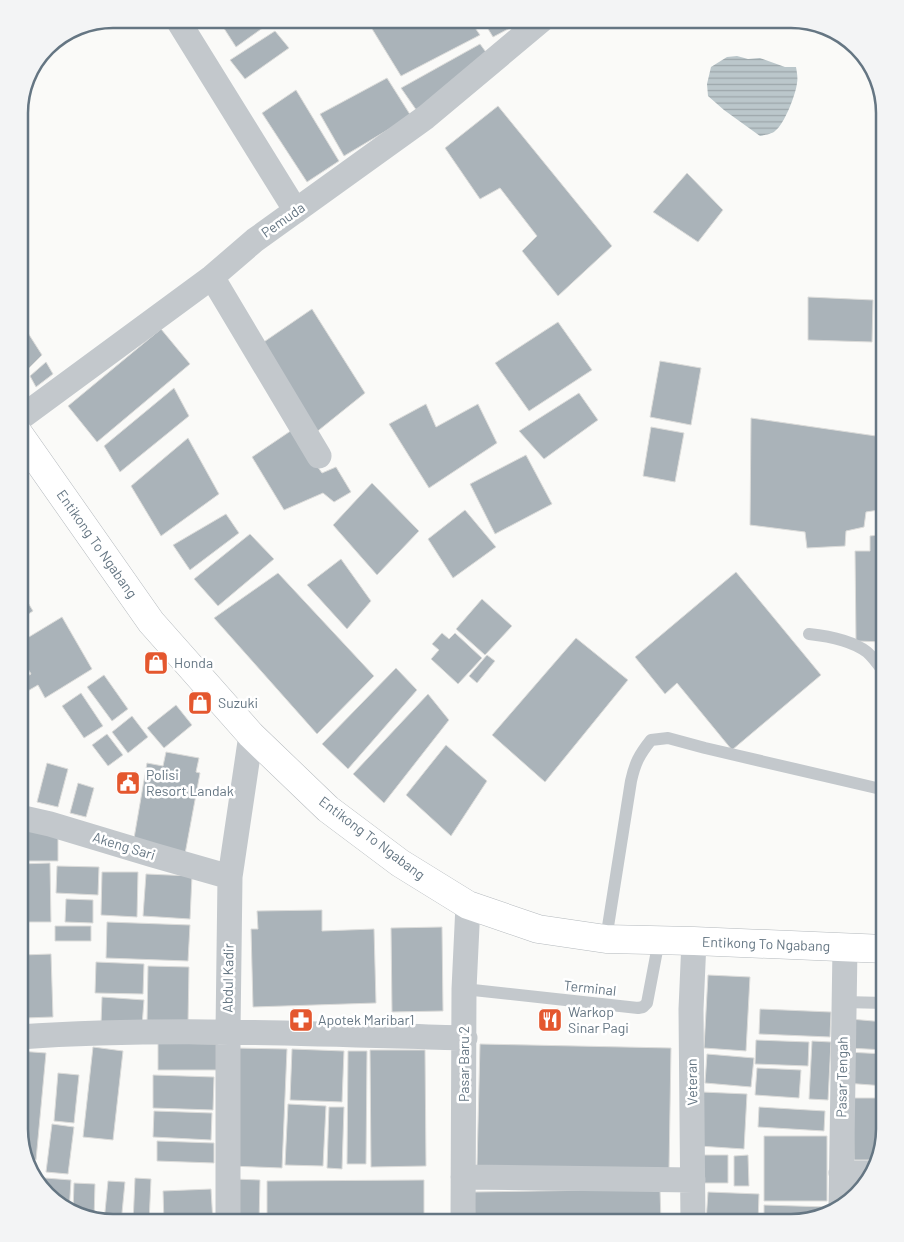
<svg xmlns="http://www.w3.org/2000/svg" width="904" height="1242" font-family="Barlow,sans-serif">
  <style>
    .water { fill: url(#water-rules) }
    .building { fill: #aab3b9; stroke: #dcdcda }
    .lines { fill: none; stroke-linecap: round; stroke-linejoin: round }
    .trunk-casing { stroke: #b4b9bd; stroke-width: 29 }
    .service { stroke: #c3c8cc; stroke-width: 12 }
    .minor { stroke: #c3c8cc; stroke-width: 25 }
    .trunk { stroke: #fff; stroke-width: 28 }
    .labels { text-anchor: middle; stroke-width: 5; stroke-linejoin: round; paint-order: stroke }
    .street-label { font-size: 14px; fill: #657683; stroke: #fff }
    .poi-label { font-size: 14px; fill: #657683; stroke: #fff; text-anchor: start }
    .rim { fill: none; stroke: #657683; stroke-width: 2.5 }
  </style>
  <defs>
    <pattern id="water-rules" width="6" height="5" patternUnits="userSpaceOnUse" patternTransform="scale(1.25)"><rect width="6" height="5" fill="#bbc7cb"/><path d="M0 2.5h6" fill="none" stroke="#9ca6aa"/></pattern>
  </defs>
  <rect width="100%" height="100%" fill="#fafaf8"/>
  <!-- water -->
  <path class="water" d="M737,56L748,59L760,58L785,67H796C797,73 798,78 797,83C796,94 784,125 775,131C772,134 764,135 760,136L724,110L708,96L707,84L711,67L727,57Z"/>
  <!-- building -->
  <path class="building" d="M218,19H260L264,27L236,47Z
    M366,19H469L480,35L401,76Z
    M482,19H527L493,37Z
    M275,31L289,48L245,79L230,60Z
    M480,44L491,59L417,111L401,88Z
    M387,78L411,116L344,156L320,114Z
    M296,90L339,161L307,182L262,113Z
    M498,106L612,246L558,296L522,251L537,236L500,188L480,199L445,148Z
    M687,173L723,210L698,242L653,212Z
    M808,297L873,300L872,342L808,340Z
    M312,309L365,393L314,434L255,348Z
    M19,319L42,355L27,370L19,359Z
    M558,322L592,370L529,411L495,363Z
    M161,329L190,364L97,442L68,406Z
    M660,361L701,368L691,425L650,417Z
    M46,362L53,374L36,387L30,376Z
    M174,388L189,416L120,472L104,446Z
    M579,393L598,420L544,459L519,431Z
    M426,404L436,427L478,404L497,443L429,488L389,424Z
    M751,418L883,437V454H885V509L866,512L864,527L846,531L845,546L807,548L805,532L750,525Z
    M651,427L684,433L675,482L643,476Z
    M292,430L322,473L336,467L351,492L334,502L323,493L284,510L252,457Z
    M188,438L219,494L161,536L131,486Z
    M526,455L552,504L495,534L470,484Z
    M372,483L419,531L377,575L333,525Z
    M465,510L496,547L453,578L428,539Z
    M226,514L239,533L190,570L173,545Z
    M885,524V642L856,641L855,551H870V536L878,535L881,525Z
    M250,534L274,559L218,606L194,579Z
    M341,559L371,601L347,629L307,585Z
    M736,572L821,675L732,750L677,683L665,694L635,657Z
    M278,573L374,676L317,734L214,618Z
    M19,588L33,611L19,620Z
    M482,599L512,626L485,655L456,629Z
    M62,617L92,669L45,698L38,685L19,696V681L31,674L19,653V643Z
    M442,633L449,639L455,633L482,658L458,684L431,659L439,650L432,644Z
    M576,638L628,680L545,782L492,735Z
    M487,655L495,661L477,683L469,676Z
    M396,668L417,690L348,769L322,744Z
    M104,675L128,709L112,721L87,687Z
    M81,693L103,726L84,738L62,706Z
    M428,694L449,720L384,803L353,774Z
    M176,705L192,725L164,748L147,728Z
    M132,716L148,737L128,753L112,732Z
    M107,734L123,755L108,766L92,745Z
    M446,745L487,781L451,836L406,795Z
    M166,752L199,758L196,772L200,773L185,854L133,844L147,763L163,766Z
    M47,763L68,769L58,807L37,802Z
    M78,783L94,788L86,817L70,813Z
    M19,830L58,831V861H19Z
    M50,863L51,922H19V864Z
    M57,866L99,867L98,895L56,893Z
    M102,872H138L137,917L101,915Z
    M146,874L192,876L190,919L143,916Z
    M66,899L93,900V923L65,922Z
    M322,910V931L374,929L376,1003L253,1007L251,929H258L257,911Z
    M107,922L190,925L188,961L106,958Z
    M55,926H91V941H55Z
    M442,927L443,1011L392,1012L391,928Z
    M51,954L53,1017L24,1018L22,955Z
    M96,962L144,964L143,994L95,993Z
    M148,966L189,967L188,1024L147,1023Z
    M708,975L750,977L746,1051L704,1048Z
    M102,997L144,1000L142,1026L101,1024Z
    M760,1009L831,1012L830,1037L759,1034Z
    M850,1019L885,1022V1050L848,1048Z
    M756,1040L809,1042L808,1066L755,1064Z
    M812,1041L831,1042L828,1100L809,1099Z
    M158,1043L218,1044L217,1070H158Z
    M480,1044L671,1048L669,1170L477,1166Z
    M93,1047L123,1051L113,1140L83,1137Z
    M234,1048L287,1049L282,1168L229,1166Z
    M292,1049L344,1051L342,1102L290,1100Z
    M370,1050H425L426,1166L371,1167Z
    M19,1051L46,1053L36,1160L27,1159L19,1130Z
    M348,1051H367L366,1164H347Z
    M847,1052L885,1054V1086L845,1083Z
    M707,1054L754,1058L751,1087L705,1083Z
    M757,1068L801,1070L799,1098L755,1095Z
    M58,1073L79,1075L74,1123L54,1121Z
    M153,1075L214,1077L213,1110L153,1108Z
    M702,1092L747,1094L744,1149L699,1146Z
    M853,1098H885V1130L877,1160H854Z
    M288,1104L326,1106L323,1166L285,1165Z
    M329,1107H344L342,1169L327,1168Z
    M759,1107L825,1111L824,1131L758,1127Z
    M154,1111L212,1113L211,1140L153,1137Z
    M52,1124L74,1127L68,1174L46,1172Z
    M764,1136H827V1201H764Z
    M157,1141L214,1143V1163L157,1161Z
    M700,1155H728V1183H700Z
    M748,1155L749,1186H734V1156Z
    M45,1178L71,1180L69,1212L65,1211L44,1189Z
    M135,1178L151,1179L149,1223H133Z
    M233,1179L260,1180L259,1223H232Z
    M424,1180V1223H267V1181Z
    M108,1181L125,1182L121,1223L104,1222Z
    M74,1183L95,1184L94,1219L73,1213Z
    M211,1189L213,1223H164L163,1191Z
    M660,1189L661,1223H475L474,1192Z
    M708,1192L759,1194L758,1223L706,1222Z
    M764,1205L828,1207V1213L792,1223H764Z"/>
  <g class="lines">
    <defs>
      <path id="trunk" d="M19,434L151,622L251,735L328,809L400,863L468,905L538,929L606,939L694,941L885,949"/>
    </defs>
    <!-- trunk casing -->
    <use href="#trunk" class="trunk-casing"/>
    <!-- service -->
    <path class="service" d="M809,634C828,636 851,640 867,652C874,658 880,667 885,674
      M606,939L631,781C635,763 639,755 651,740L668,738L705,748L885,790
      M464,989L638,1008L643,1007L647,1003L659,940
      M844,1002L885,1003"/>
    <!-- minor -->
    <path class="minor" d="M177,19L296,211
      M212,277L319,456
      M19,419L212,277L255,240L426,117L543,19
      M19,817L50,824L153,855L230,877
      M19,1037C167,1027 316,1034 465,1038
      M841,1173H874
      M463,1177L693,1180
      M841,1208L845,947
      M228,1223V1032L230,877L251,735
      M463,1223L464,989L468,905
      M693,1223L691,1009L694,941"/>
    <!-- trunk -->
    <use href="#trunk" class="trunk"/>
  </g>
  <!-- icons -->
  <defs>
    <symbol id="shop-square" viewBox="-11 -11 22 22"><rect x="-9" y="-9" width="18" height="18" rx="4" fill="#e4572e" stroke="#fff"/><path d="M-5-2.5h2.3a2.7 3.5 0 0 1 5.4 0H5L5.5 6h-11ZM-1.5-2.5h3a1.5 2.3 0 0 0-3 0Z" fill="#fff"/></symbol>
    <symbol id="civic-square" viewBox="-11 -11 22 22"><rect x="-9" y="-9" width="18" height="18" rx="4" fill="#e4572e" stroke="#fff"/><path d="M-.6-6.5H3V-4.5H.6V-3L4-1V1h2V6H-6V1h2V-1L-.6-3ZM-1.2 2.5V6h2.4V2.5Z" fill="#fff"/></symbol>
    <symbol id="pharmacy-square" viewBox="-11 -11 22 22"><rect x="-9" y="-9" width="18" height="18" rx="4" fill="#e4572e" stroke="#fff"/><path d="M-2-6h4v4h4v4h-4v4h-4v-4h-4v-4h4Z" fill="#fff"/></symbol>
    <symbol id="restaurant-square" viewBox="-11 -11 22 22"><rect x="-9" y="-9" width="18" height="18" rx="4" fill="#e4572e" stroke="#fff"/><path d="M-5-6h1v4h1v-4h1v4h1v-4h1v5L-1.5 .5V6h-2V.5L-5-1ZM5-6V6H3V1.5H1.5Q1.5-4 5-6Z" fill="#fff"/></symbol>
  </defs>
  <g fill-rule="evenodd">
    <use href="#shop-square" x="142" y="649" width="28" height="28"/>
    <use href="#shop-square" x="186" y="689" width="28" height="28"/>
    <use href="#civic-square" x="114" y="769" width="28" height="28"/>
    <use href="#pharmacy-square" x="287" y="1006" width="28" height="28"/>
    <use href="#restaurant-square" x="536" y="1006" width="28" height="28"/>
  </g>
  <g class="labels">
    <!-- street labels -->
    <g class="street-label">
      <text transform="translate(283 220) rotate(-35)" y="5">Pemuda</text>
      <text transform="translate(97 544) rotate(55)" y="5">Entikong To Ngabang</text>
      <text transform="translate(372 838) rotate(37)" y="5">Entikong To Ngabang</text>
      <text transform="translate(124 846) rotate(17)" y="5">Akeng Sari</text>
      <text transform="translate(766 944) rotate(2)" y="5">Entikong To Ngabang</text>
      <text transform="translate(228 978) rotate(-89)" y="5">Abdul Kadir</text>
      <text transform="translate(590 988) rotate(6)" y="5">Terminal</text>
      <text transform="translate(464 1064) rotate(-90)" y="5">Pasar Baru 2</text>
      <text transform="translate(842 1077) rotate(-89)" y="5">Pasar Tengah</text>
      <text transform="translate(692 1082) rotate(-91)" y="5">Veteran</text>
    </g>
    <!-- poi labels -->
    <g class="poi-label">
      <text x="174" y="668">Honda</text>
      <text x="218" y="708">Suzuki</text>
      <text x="146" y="780">Polisi<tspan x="146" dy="16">Resort Landak</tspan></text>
      <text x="568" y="1017">Warkop<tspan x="568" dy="16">Sinar Pagi</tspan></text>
      <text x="318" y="1025">Apotek Maribar1</text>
    </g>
  </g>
  <!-- crop -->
  <path d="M0 0H904V1242H0ZM113 28H791A85 85 0 0 1 876 113V1129A85 85 0 0 1 791 1214H113A85 85 0 0 1 28 1129V113A85 85 0 0 1 113 28Z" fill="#f3f4f5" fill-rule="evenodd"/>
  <path class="rim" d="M113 28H791A85 85 0 0 1 876 113V1129A85 85 0 0 1 791 1214H113A85 85 0 0 1 28 1129V113A85 85 0 0 1 113 28Z"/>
</svg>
